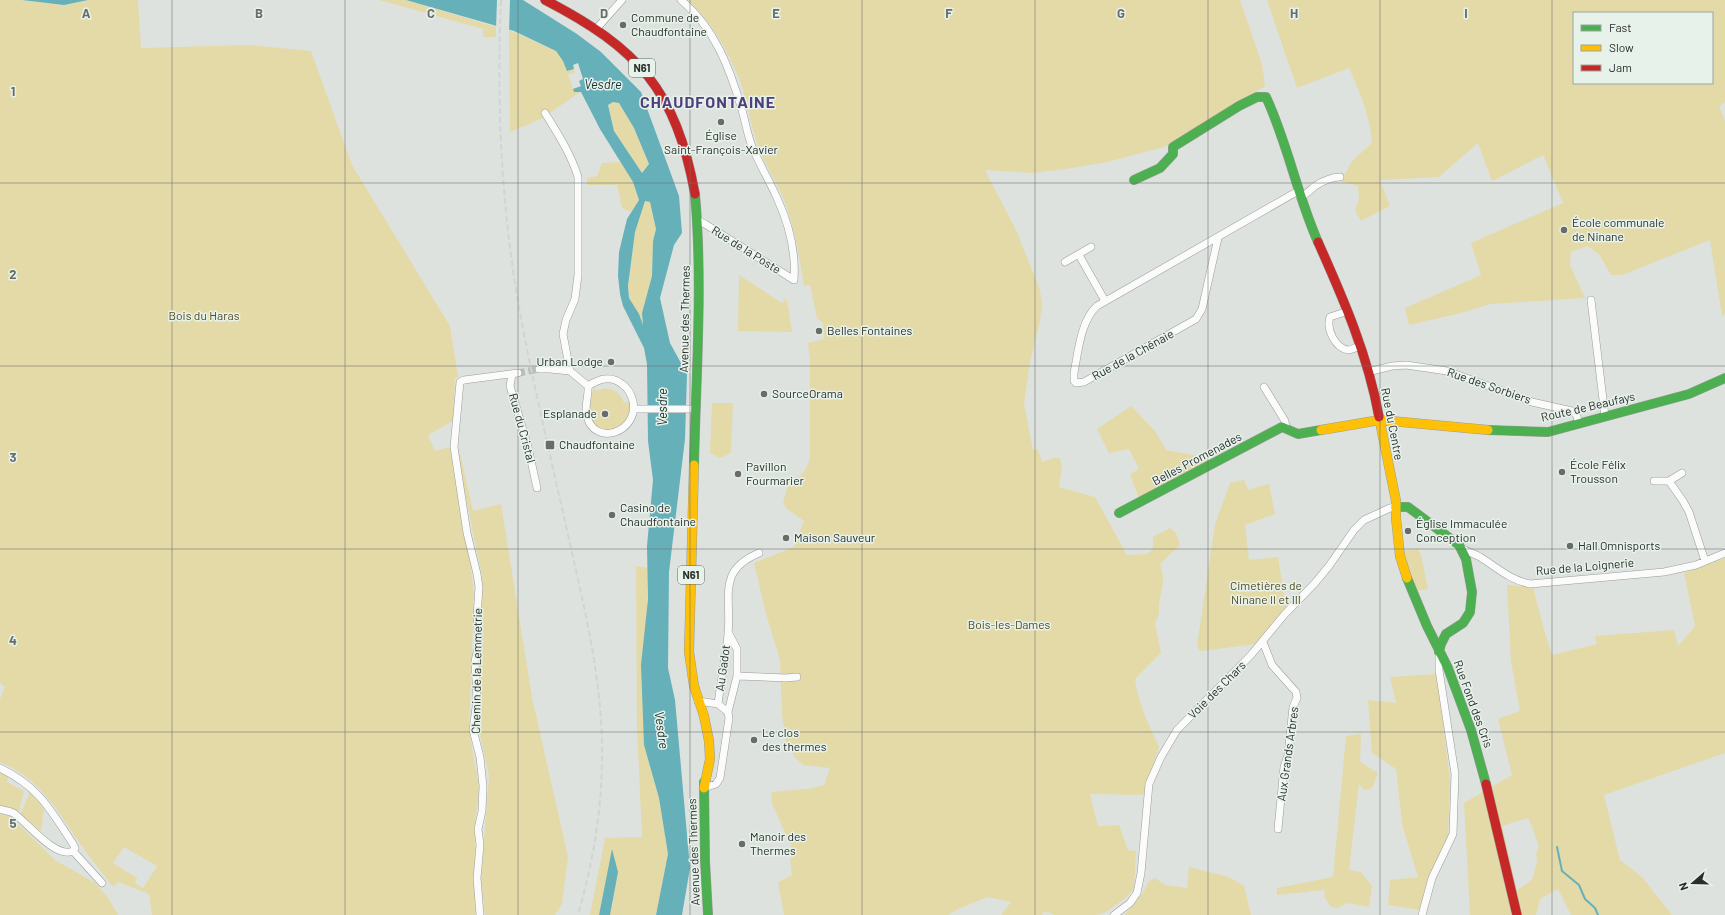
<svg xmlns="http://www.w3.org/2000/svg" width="1725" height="915" font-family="Barlow,sans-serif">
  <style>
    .green { fill: #e4daa7; fill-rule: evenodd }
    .water { fill: #66b0ba; fill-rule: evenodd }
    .pier { fill: #dde2de }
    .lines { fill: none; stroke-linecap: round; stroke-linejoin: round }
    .stream { stroke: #66b0ba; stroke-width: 2 }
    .street-tunnel { stroke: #b9beba; stroke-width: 7; stroke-dasharray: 7 3.5; stroke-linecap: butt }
    .street-casing { stroke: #999d9a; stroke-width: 8 }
    .fast-casing { stroke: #999d9a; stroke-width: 10 }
    .slow-casing { stroke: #999d9a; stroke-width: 10 }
    .jam-casing { stroke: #999d9a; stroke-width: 10 }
    .street { stroke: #fafbfa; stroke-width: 7 }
    .fast { stroke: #4caf50; stroke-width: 9 }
    .slow { stroke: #ffc107; stroke-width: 9 }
    .jam { stroke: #c62828; stroke-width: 9 }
    .rail { stroke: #d2d4d3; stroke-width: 2; stroke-dasharray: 6 3; stroke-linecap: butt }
    .grid { fill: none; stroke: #696d6a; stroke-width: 1; stroke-opacity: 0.55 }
    .poi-dot { fill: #696d6a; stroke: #e7f2ea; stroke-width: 1.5 }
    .labels { text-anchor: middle; stroke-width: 3; stroke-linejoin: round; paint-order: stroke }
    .shield { fill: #e7f2ea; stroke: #636964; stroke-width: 1 }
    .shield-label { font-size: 11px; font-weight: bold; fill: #2a2e2b }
    .poi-label { font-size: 12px; fill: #2a2e2b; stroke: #e7f2ea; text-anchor: start }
    .street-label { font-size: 12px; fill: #2a2e2b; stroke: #e7f2ea }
    .park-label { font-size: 12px; fill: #534921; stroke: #e7f2ea }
    .water-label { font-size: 13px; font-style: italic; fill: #182f33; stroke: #e7f2ea }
    .district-label { font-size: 16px; font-weight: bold; letter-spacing: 1px; fill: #503f7c; stroke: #e7f2ea }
    .grid-label { font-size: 13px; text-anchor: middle; font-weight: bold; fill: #696d6a; stroke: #e7f2ea; stroke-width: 3; stroke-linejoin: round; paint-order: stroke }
  </style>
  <rect width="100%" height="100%" fill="#dde2de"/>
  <!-- green -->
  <path class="green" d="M0,0H22L64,5L88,0H138L141,48L249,45L311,51L352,165L450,326L458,377L455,378L453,421L428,435L435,451L450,447L470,559L474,593L469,730L479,787L477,809L475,819V915H152L149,894L118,882L113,887C102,872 90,858 79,842C56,809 40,778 0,762V699L5,687L0,683ZM124,847L157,866L143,888L135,883L137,878L113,863Z
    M379,0H406L496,27V37H483V29Z
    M688,0H1240L1262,64L1265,86L1176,142L1164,147L1107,162L1066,169L1032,173L985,170L1017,232L1040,290L1042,305L1040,321L1030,362L1024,404L1033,450L1038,449L1042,462L1053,458H1060L1062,467L1059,487L1095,497L1127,555L1148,554L1153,548V537L1170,528L1176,533L1180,545L1160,564C1165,579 1163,583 1160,599C1157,611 1162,610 1155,623L1161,653L1135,679C1138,703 1149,725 1159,747L1144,795L1090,794L1098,826L1119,825L1128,850L1136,851L1134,889L1123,900L1106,912L1097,915H1055L1045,911L1042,915H1001L1011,902L988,897L960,908L948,915H784L778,882L792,875L790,859L795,855L771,801L772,792L814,788L824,785L830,768L804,765L796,759L786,743L782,714L780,660L766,614L754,563L794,547L804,521L786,508L783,502L788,486L794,478L800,476L805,470L810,459V361L808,343L824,339L823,323L817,318L810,285L804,286C799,257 795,227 784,200C777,182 766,167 759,148C751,128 748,105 741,84C730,54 712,22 688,0Z
    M1267,0H1725V102L1719,106L1725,121V314L1722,316L1710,240L1622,275H1611L1599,254L1587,246L1571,252L1570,265L1585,298L1491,304L1461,313L1409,325L1405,308L1481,275L1471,243L1563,203L1543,155L1492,181L1478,143L1439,177L1380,180L1390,206L1361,221L1355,210L1359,199L1358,186L1341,182L1352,161L1372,143C1370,115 1360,93 1349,68L1297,88ZM1574,13H1712V83H1574Z
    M509,30L556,51L563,61L567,71L574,69L575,72L568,75L574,91L580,92L541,119L510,132Z
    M613,102L619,103L634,128L649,164L642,173L614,131L608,105Z
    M621,162L633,182L639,200L631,212L622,208L617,185H587V178L597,176L602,163Z
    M645,201L650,202L656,229L653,241L652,276L642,313L643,325L629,298L628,286L635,232Z
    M739,275L782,303L785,299L787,300L792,332L738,331Z
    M594,386L596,391C608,385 620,390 624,403L631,401L630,417L620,428L603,431L592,423L588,412Z
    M712,403H733L731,453L720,458L710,453Z
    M1131,406L1155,431L1166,450C1181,453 1196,454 1210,460L1139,499L1130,474L1139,469L1129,449L1109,453L1097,429Z
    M456,449H459L473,511L501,504L532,697L568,857L562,904L555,915H485L481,881L489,776L479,730L482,576Z
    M1244,480L1248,490L1269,484L1275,514L1245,525L1249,560L1278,557L1286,607L1257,644L1200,651L1197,646L1215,524L1230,483Z
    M1418,549L1421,555L1428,589L1416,591L1403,551Z
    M1725,558V753L1604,795L1620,860L1642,877L1672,915H1571L1558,889L1540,899L1536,915H1470L1464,803L1512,775L1498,719L1520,711L1511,662L1507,585L1533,587L1543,626L1552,655L1597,644L1595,636L1674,630L1678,646L1695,626L1684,573ZM1528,818L1533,829L1539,847L1536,854L1537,862L1532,880L1517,890L1502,826Z
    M636,566L648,568L644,745L659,798L668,854L656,915H610L613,902V850L599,915H590L605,838L642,837L637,726Z
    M1437,674L1450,780L1448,837L1419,910L1388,905L1390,880L1418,877L1402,824L1396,769L1372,753L1368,700L1396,703L1390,677Z
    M1361,734L1360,762L1378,773L1372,788L1365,790L1359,784L1349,870L1361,872L1372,886L1369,907L1348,903L1337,908L1330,906L1324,896L1325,890L1277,895V888L1333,877L1346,736Z
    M0,769L9,775L7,782L24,791L19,811L0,807Z
    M30,792L44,809L41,831L20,815Z
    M0,814L10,816L55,860L95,883L107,896L118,915H0Z
    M1189,867L1229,877L1244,886L1251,915H1125L1144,891L1148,882L1155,878L1165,885L1187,888Z"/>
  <!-- water -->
  <path class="water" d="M22,0H88L64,5Z
    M406,0H523L577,34L601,52L641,92L679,196L682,233L674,245L660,298L670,343L687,374L685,439L669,572L668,668L675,700L690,868L682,915H656L668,854L659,798L644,745L641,665L648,599L647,546L653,480L648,441L647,364L644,348L623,306L620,294L618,276L619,252L627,219L639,200L633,182L600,129L581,92H574L573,89L581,86L579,81L583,79L578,63L573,65L574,69L567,71L563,61L556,51L514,31ZM613,102L619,103L634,128L649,164L642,173L614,131L608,105ZM645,201L650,202L656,229L653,241L652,276L642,313L643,325L639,314L629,298L628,286L635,232Z
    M612,849L618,872L610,915H599Z"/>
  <!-- pier -->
  <path class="pier" d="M497,0H510L509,32L496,29Z"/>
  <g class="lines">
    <!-- stream -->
    <path class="stream" d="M1557,847L1562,871L1579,885L1585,899L1595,908L1598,915"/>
    <!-- street-tunnel -->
    <path class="street-tunnel" d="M518,373L539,369"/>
    <defs>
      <path id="street" d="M681,0C715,28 730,69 742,110C746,124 748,139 754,151C761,167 770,182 777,198C789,224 796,252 794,280L705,224L697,220
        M597,28L622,0
        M545,113C558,134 571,154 578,177V275L575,299L566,320L563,334L570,371
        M1300,197C1306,195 1310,190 1315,186C1323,181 1331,177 1340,177
        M1218,238L1202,309L1196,319L1084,382L1076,383L1074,381V373C1078,352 1081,320 1097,306L1298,191
        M1079,255L1105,301
        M1065,262L1091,247
        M1591,300L1605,416
        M1348,311L1330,317C1326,329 1335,348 1348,350C1352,350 1357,347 1360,346
        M539,369H550L570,371
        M570,371L588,386C589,396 584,406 587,416C594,447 639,433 633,401C631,394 628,388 622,384C610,375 599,379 588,386
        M1368,372L1392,366L1406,365L1447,371L1532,402L1572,411L1576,414L1579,423
        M512,374L510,386L528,447L537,488
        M1264,387L1285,421L1286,428
        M634,409H696
        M1654,481H1669L1682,473
        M1669,481L1683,501L1689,512L1705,561
        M1463,549C1468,552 1475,554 1480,557C1498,568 1508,579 1530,584L1664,572L1696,565L1725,553
        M1263,642L1272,665L1296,692L1297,698L1293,707L1288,755L1284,767L1278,829
        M737,676L786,678L797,677
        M698,701L718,704L728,712L729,718L720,778L716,784L704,788
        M718,704C721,680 726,657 728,634C732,598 716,571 759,553
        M728,712L737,676V649L728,632
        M0,768C39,787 50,809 73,844L75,848L73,851
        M0,809C5,811 11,811 15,814C28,824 56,859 73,851
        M73,851L102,883
        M480,915L477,878L480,845L478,829L482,811L483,786L480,757L473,730L477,700L475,661L479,644L477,617L479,587L477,574L467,533L454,447L460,382L464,380L518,373
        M1114,915L1130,903L1137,893L1141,873L1149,784L1161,757L1177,730L1251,655L1284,615L1315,583L1329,566L1354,530L1364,520L1390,508L1396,507
        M1422,915L1432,878L1453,834L1455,774L1439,670V652"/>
      <path id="fast" d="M1134,180L1160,168L1173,154V147L1239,106L1257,97H1266C1288,144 1297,195 1318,242
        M1488,430L1548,432L1689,394L1725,378
        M694,465C696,375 703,284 695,194
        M1396,507H1408L1459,545L1466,559L1472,592L1470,612L1463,623L1446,634L1441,644L1439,652
        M1119,513L1282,427L1298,434L1321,430
        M1407,578L1427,626L1448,668L1471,730L1486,784
        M704,782L705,861L708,915"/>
      <path id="slow" d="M1379,417L1396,501V518L1400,556L1407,578
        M1321,430L1380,420L1488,430
        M694,465L689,652L694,686L704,716L709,741L710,759L704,788"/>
      <path id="jam" d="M545,0C638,48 676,90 695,194
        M1318,242C1343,298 1368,355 1379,417
        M1486,784L1517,915"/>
    </defs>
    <!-- street casing -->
    <use href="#street" class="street-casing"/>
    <!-- fast casing -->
    <use href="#fast" class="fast-casing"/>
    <!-- slow casing -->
    <use href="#slow" class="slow-casing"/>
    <!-- jam casing -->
    <use href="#jam" class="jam-casing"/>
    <!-- street -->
    <use href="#street" class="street"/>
    <!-- fast -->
    <use href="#fast" class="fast"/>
    <!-- slow -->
    <use href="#slow" class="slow"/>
    <!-- jam -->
    <use href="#jam" class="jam"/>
    <!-- rail -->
    <path class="rail" d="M501,0C496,109 502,222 523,329C538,405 556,481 573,557C587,619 601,681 602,745C603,803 594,859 578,915"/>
  </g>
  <!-- grid -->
  <path class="grid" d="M172,0V915M345,0V915M518,0V915M690,0V915M862,0V915M1035,0V915M1208,0V915M1380,0V915M1552,0V915M0,183H1725M0,366H1725M0,549H1725M0,732H1725"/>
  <!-- markers -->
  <g class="poi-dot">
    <circle cx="623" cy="25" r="4"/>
    <circle cx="721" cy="122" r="4"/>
    <circle cx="1564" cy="230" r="4"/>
    <circle cx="819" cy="331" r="4"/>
    <circle cx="611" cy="362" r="4"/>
    <circle cx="764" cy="394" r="4"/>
    <circle cx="605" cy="414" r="4"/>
    <rect x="545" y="440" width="10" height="10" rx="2"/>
    <circle cx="1562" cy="472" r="4"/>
    <circle cx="738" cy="474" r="4"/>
    <circle cx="612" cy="515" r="4"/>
    <circle cx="1408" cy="531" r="4"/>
    <circle cx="786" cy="538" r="4"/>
    <circle cx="1570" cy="546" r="4"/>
    <circle cx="754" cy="740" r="4"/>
    <circle cx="742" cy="844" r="4"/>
  </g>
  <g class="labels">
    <!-- shield labels -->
    <g class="shield">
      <rect x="629" y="59" width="26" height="18" rx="3"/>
      <rect x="678" y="566" width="26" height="18" rx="3"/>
    </g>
    <g class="shield-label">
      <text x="642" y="72">N61</text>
      <text x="691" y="579">N61</text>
    </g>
    <!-- poi labels -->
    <g class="poi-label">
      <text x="631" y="22">Commune de<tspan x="631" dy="14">Chaudfontaine</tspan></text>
      <text x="721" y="140" text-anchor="middle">Église<tspan x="721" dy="14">Saint-François-Xavier</tspan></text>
      <text x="1572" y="227">École communale<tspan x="1572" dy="14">de Ninane</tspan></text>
      <text x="827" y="335">Belles Fontaines</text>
      <text x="603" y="366" text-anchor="end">Urban Lodge</text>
      <text x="772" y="398">SourceOrama</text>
      <text x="597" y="418" text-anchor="end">Esplanade</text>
      <text x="559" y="449">Chaudfontaine</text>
      <text x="1570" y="469">École Félix<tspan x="1570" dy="14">Trousson</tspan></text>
      <text x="746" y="471">Pavillon<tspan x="746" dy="14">Fourmarier</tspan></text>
      <text x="620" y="512">Casino de<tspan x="620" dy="14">Chaudfontaine</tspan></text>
      <text x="1416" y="528">Église Immaculée<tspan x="1416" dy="14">Conception</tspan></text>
      <text x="794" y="542">Maison Sauveur</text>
      <text x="1578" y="550">Hall Omnisports</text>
      <text x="762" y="737">Le clos<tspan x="762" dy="14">des thermes</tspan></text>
      <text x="750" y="841">Manoir des<tspan x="750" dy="14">Thermes</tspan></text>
    </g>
    <!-- street labels -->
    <g class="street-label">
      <text transform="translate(746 250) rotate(32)" y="4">Rue de la Poste</text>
      <text transform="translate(685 319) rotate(-89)" y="4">Avenue des Thermes</text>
      <text transform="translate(1133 355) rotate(-29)" y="4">Rue de la Chênaie</text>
      <text transform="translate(1489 386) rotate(19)" y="4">Rue des Sorbiers</text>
      <text transform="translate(1588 407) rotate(-13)" y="4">Route de Beaufays</text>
      <text transform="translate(1392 424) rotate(79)" y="4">Rue du Centre</text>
      <text transform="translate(522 428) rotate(75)" y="4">Rue du Cristal</text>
      <text transform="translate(1197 459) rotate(-28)" y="4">Belles Promenades</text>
      <text transform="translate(1585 567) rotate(-5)" y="4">Rue de la Loignerie</text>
      <text transform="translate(723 668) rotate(-82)" y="4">Au Gadot</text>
      <text transform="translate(477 671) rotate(-89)" y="4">Chemin de la Lemmetrie</text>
      <text transform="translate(1217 690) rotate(-45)" y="4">Voie des Chars</text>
      <text transform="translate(1473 704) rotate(70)" y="4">Rue Fond des Cris</text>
      <text transform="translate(1288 754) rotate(-82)" y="4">Aux Grands Arbres</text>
      <text transform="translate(694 852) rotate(-92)" y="4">Avenue des Thermes</text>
    </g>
    <!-- park labels -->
    <g class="park-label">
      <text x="204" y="320">Bois du Haras</text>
      <text x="1266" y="590">Cimetières de<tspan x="1266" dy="14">Ninane II et III</tspan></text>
      <text x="1009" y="629">Bois-les-Dames</text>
    </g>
    <!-- water labels -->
    <g class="water-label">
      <text x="603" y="89">Vesdre</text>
      <text transform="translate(662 407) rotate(-90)" y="5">Vesdre</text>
      <text transform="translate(662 730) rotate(82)" y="5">Vesdre</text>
    </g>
    <!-- district labels -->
    <g class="district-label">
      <text x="708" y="108">CHAUDFONTAINE</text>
    </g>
  </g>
  <g class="grid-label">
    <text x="86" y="18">A</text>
    <text x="259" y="18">B</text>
    <text x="431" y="18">C</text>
    <text x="604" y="18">D</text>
    <text x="776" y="18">E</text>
    <text x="949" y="18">F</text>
    <text x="1121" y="18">G</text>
    <text x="1294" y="18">H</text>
    <text x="1466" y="18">I</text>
    <text x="13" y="96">1</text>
    <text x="13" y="279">2</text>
    <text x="13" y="462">3</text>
    <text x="13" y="645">4</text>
    <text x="13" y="828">5</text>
  </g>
  <!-- legend -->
  <rect x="1573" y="12" width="140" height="72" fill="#e7f2ea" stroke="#9ba49e"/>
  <rect x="1581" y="25" width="20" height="6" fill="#4caf50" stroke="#9ba49e"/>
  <text x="1609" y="32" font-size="12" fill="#2a2e2b">Fast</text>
  <rect x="1581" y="45" width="20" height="6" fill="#ffc107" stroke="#9ba49e"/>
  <text x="1609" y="52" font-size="12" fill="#2a2e2b">Slow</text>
  <rect x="1581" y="65" width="20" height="6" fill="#c62828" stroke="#9ba49e"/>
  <text x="1609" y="72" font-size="12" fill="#2a2e2b">Jam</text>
  <!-- north arrow -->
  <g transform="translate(1693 883) rotate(250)" stroke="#e7f2ea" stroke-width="3" paint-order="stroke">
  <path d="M0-3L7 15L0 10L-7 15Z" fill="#2a2e2b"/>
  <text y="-6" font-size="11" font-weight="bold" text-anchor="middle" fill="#2a2e2b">N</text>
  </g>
</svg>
